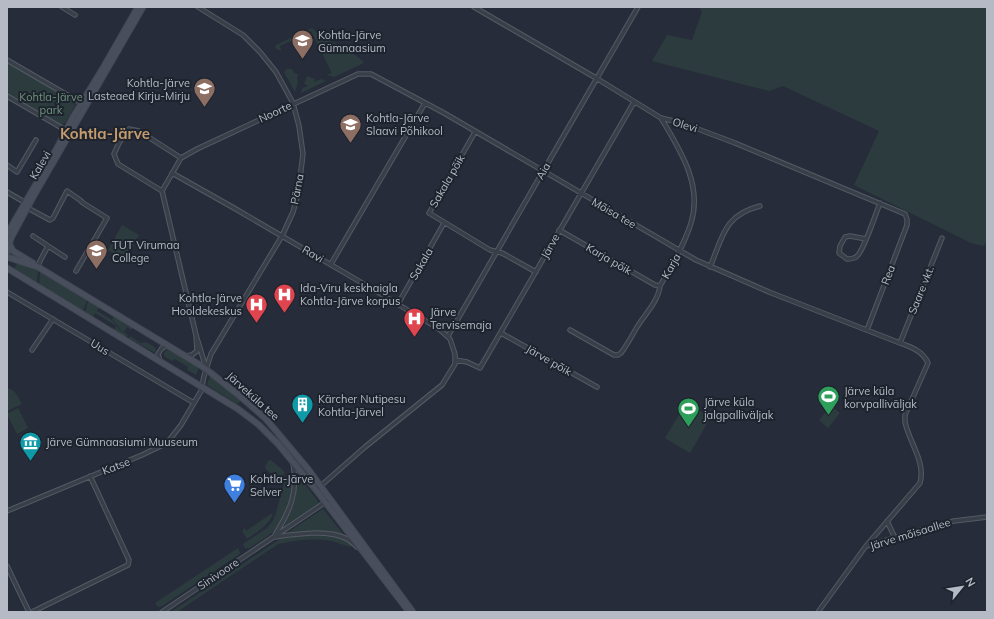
<svg xmlns="http://www.w3.org/2000/svg" width="994" height="619" font-family="Mulish,sans-serif">
  <style>
    .green { fill: #2c3c3e }
    .lines { fill: none; stroke-linecap: round; stroke-linejoin: round }
    .street-casing { stroke: #545a64; stroke-width: 5.5 }
    .secondary-casing { stroke: #424852; stroke-width: 7 }
    .street { stroke: #393f49; stroke-width: 3.5 }
    .secondary { stroke: #484e5c; stroke-width: 5 }
    .labels { text-anchor: middle; stroke-width: 4; stroke-linejoin: round; paint-order: stroke }
    .poi-label { font-size: 11px; fill: #b5bac5; stroke: #1e242e; text-anchor: start }
    .park-label { font-size: 11px; fill: #6f937a; stroke: #1e242e }
    .street-label { font-size: 11px; fill: #b5bac5; stroke: #1e242e }
    .district-label { font-size: 15px; font-weight: bold; fill: #c69c6f; stroke: #1e242e }
  </style>
  <rect width="100%" height="100%" fill="#262c39"/>
  <!-- green -->
  <path class="green" d="M698,7H987V240L984,246L971,243L854,185L879,131L783,86L769,91L652,61L667,35L692,40L702,12Z
    M312,28C326,43 352,48 364,63L334,77L327,75L332,73L311,31L280,46L281,51L275,48L276,45Z
    M7,62L73,101L75,105L66,122L61,125L7,93Z
    M287,69H292L294,73L298,74L297,79L298,82L295,92L284,72Z
    M307,76L315,79L314,82L321,79L326,81L301,93L302,89L308,85L304,84Z
    M122,225L139,235L125,260L108,250Z
    M18,262L38,270L37,284L14,269Z
    M40,271L87,300L83,311L39,285Z
    M88,301L99,307L97,311L112,320L120,330L128,335L126,337L114,330L116,326L95,313L93,316L85,312Z
    M114,316L133,327L131,330L127,327L124,332L121,330L112,319Z
    M130,336L141,343L146,342L156,348L155,353L129,338Z
    M166,350L171,351L199,368L196,375L187,370L188,367L175,359L172,361L164,356V354Z
    M210,375L241,400L237,404L207,385Z
    M7,388C16,390 18,397 22,404L7,411Z
    M686,403L711,417L690,453L665,438Z
    M831,406L840,413L828,428L819,420Z
    M18,408L28,428L17,434L7,414Z
    M269,460L272,461L285,472L281,481L275,483L277,480L265,468V466Z
    M287,473L292,476C294,492 288,516 277,528C269,537 258,542 249,548H245L243,544L267,528L272,522L276,513Z
    M299,476L319,503L283,527L295,502L298,477Z
    M323,509L344,535L320,531L287,533Z
    M271,514H273C268,526 257,532 247,539L242,531L245,528L246,531Z
    M314,535C326,536 345,535 353,547C346,546 339,543 332,541C314,538 295,540 278,544L177,612H171L280,539L289,537Z
    M238,548L240,553L237,556L162,606L158,607L155,603Z"/>
  <g class="lines">
    <defs>
      <path id="street" d="M62,7L75,15
        M474,7L596,78L661,118L682,123L735,143L905,214L907,219V225L867,330
        M7,60L81,103L82,111
        M7,96L67,131
        M475,132L429,213L490,250L502,253L536,272
        M7,165L17,172L36,140
        M172,173L234,208L386,297L439,329L450,339L455,354V364L442,385L365,447L316,490
        M162,191L181,158L197,149L358,74H371L444,113L696,260L769,292L900,343C911,347 923,351 928,363L905,415V422C909,442 926,462 920,483L866,546
        M162,191L118,164L114,154L119,143L129,129L139,131L181,158
        M162,191L196,335
        M7,192L26,203
        M26,207L50,220L53,218L67,191L80,200L83,203L107,218L76,271
        M559,230L655,285L660,286
        M33,236L48,246L40,261L38,267
        M866,239L850,236L845,237L840,246L839,253L847,259C850,259 853,259 856,257C863,253 876,213 880,203
        M48,246L65,257
        M331,264L425,103
        M710,267C723,236 724,215 760,206
        M7,292L194,403
        M398,304L444,223
        M570,330L614,355H618L621,353C627,345 632,336 637,327C645,314 658,302 660,286C671,266 684,246 691,223C703,185 680,150 661,118
        M501,333L597,387
        M448,336L638,7
        M900,343L942,238
        M32,350L53,319
        M185,356L192,355L197,351L196,335L206,368
        M455,360L467,362L480,368L634,102
        M160,361L158,354L162,348L166,346
        M7,511L142,455L167,443L181,425L201,391L204,376L211,354L282,236L293,212L298,194L303,154L299,126L293,103L276,72L260,52L243,35L198,7
        M887,521L895,538
        M275,535C291,509 298,493 293,463
        M275,537C295,534 329,529 347,539C351,541 354,544 357,547
        M7,566L29,612
        M32,612L128,565L129,560L90,476
        M162,612L330,499
        M818,612L866,546L954,521L987,517"/>
      <path id="secondary" d="M7,234L57,148L73,117L103,68L138,7
        M9,243L13,251L33,263
        M7,252L11,238L32,199L143,7
        M7,257L38,267L200,365L211,373L241,397L265,418L277,432L308,469L413,612
        M7,268L238,409L259,425L278,444L316,490L409,612"/>
    </defs>
    <!-- street casing -->
    <use href="#street" class="street-casing"/>
    <!-- secondary casing -->
    <use href="#secondary" class="secondary-casing"/>
    <!-- street -->
    <use href="#street" class="street"/>
    <!-- secondary -->
    <use href="#secondary" class="secondary"/>
  </g>
  <!-- icons -->
  <defs>
    <symbol id="school-pin" viewBox="-11 -11 22 30"><path d="M0 17L-7.5 6A9.5 9.5 0 1 1 7.5 6Z" fill="#8d6e63" stroke="#1e242e"/><path d="M0-5L7-2L0 1L-7-2ZM-4 1L0 2.5L4 1V4Q0 6-4 4Z" fill="#fff"/></symbol>
    <symbol id="university-pin" viewBox="-11 -11 22 30"><path d="M0 17L-7.5 6A9.5 9.5 0 1 1 7.5 6Z" fill="#8d6e63" stroke="#1e242e"/><path d="M0-5L7-2L0 1L-7-2ZM-4 1L0 2.5L4 1V4Q0 6-4 4Z" fill="#fff"/></symbol>
    <symbol id="hospital-pin" viewBox="-11 -11 22 30"><path d="M0 17L-7.5 6A9.5 9.5 0 1 1 7.5 6Z" fill="#e0444e" stroke="#1e242e"/><path d="M-5-5h3v3.5h4V-5h3V5h-3V1.5h-4V5h-3Z" fill="#fff"/></symbol>
    <symbol id="stadium-pin" viewBox="-11 -11 22 30"><path d="M0 17L-7.5 6A9.5 9.5 0 1 1 7.5 6Z" fill="#2e9e5b" stroke="#1e242e"/><path d="M0-5a6.5 5 0 1 0 0 10a6.5 5 0 1 0 0-10ZM-3.5-1.8h7v3.6h-7Z" fill="#fff"/></symbol>
    <symbol id="building-pin" viewBox="-11 -11 22 30"><path d="M0 17L-7.5 6A9.5 9.5 0 1 1 7.5 6Z" fill="#0f9aa8" stroke="#1e242e"/><path d="M-4-6H4V6H1V3H-1V6H-4ZM-2.5-4.3h1.7v1.8h-1.7ZM.8-4.3h1.7v1.8H.8ZM-2.5-1h1.7V.8h-1.7ZM.8-1h1.7V.8H.8Z" fill="#fff"/></symbol>
    <symbol id="museum-pin" viewBox="-11 -11 22 30"><path d="M0 17L-7.5 6A9.5 9.5 0 1 1 7.5 6Z" fill="#0f9aa8" stroke="#1e242e"/><path d="M0-6L6-3V-2H-6V-3ZM-5-1h2V3h-2ZM-1-1h2V3h-2ZM3-1h2V3H3ZM-6 4H6V6H-6Z" fill="#fff"/></symbol>
    <symbol id="supermarket-pin" viewBox="-11 -11 22 30"><path d="M0 17L-7.5 6A9.5 9.5 0 1 1 7.5 6Z" fill="#3f7fe0" stroke="#1e242e"/><path d="M-6-5.5h2.5l.6 2H6L4.5 2H-2.5L-4.4-4H-6ZM-1.5 3.2a1.3 1.3 0 1 0 .1 0ZM3 3.2a1.3 1.3 0 1 0 .1 0Z" fill="#fff"/></symbol>
  </defs>
  <g fill-rule="evenodd">
    <use href="#school-pin" x="290" y="28" width="25" height="34"/>
    <use href="#school-pin" x="192" y="76" width="25" height="34"/>
    <use href="#school-pin" x="338" y="112" width="25" height="34"/>
    <use href="#university-pin" x="84" y="238" width="25" height="34"/>
    <use href="#hospital-pin" x="272" y="282" width="25" height="34"/>
    <use href="#hospital-pin" x="244" y="292" width="25" height="34"/>
    <use href="#hospital-pin" x="402" y="306" width="25" height="34"/>
    <use href="#stadium-pin" x="816" y="384" width="25" height="34"/>
    <use href="#building-pin" x="290" y="392" width="25" height="34"/>
    <use href="#stadium-pin" x="676" y="396" width="25" height="34"/>
    <use href="#museum-pin" x="18" y="430" width="25" height="34"/>
    <use href="#supermarket-pin" x="222" y="472" width="25" height="34"/>
  </g>
  <g class="labels">
    <!-- poi labels -->
    <g class="poi-label">
      <text x="318" y="39">Kohtla-Järve<tspan x="318" dy="13">Gümnaasium</tspan></text>
      <text x="190" y="87" text-anchor="end">Kohtla-Järve<tspan x="190" dy="13">Lasteaed Kirju-Mirju</tspan></text>
      <text x="366" y="122">Kohtla-Järve<tspan x="366" dy="13">Slaavi Põhikool</tspan></text>
      <text x="112" y="249">TUT Virumaa<tspan x="112" dy="13">College</tspan></text>
      <text x="300" y="292">Ida-Viru keskhaigla<tspan x="300" dy="13">Kohtla-Järve korpus</tspan></text>
      <text x="242" y="302" text-anchor="end">Kohtla-Järve<tspan x="242" dy="13">Hooldekeskus</tspan></text>
      <text x="430" y="316">Järve<tspan x="430" dy="13">Tervisemaja</tspan></text>
      <text x="844" y="395">Järve küla<tspan x="844" dy="13">korvpalliväljak</tspan></text>
      <text x="318" y="403">Kärcher Nutipesu<tspan x="318" dy="13">Kohtla-Järvel</tspan></text>
      <text x="704" y="406">Järve küla<tspan x="704" dy="13">jalgpalliväljak</tspan></text>
      <text x="46" y="446">Järve Gümnaasiumi Muuseum</text>
      <text x="250" y="483">Kohtla-Järve<tspan x="250" dy="13">Selver</tspan></text>
    </g>
    <!-- park labels -->
    <g class="park-label">
      <text x="51" y="101">Kohtla-Järve<tspan x="51" dy="13">park</tspan></text>
    </g>
    <!-- street labels -->
    <g class="street-label">
      <text transform="translate(275 112) rotate(-25)" y="4">Noorte</text>
      <text transform="translate(685 125) rotate(17)" y="4">Olevi</text>
      <text transform="translate(40 165) rotate(-60)" y="4">Kalevi</text>
      <text transform="translate(543 171) rotate(-60)" y="4">Aia</text>
      <text transform="translate(447 181) rotate(-60)" y="4">Sakala põik</text>
      <text transform="translate(297 189) rotate(-79)" y="4">Pärna</text>
      <text transform="translate(614 213) rotate(30)" y="4">Mõisa tee</text>
      <text transform="translate(550 246) rotate(-61)" y="4">Järve</text>
      <text transform="translate(313 254) rotate(30)" y="4">Ravi</text>
      <text transform="translate(609 259) rotate(30)" y="4">Karja põik</text>
      <text transform="translate(421 264) rotate(-60)" y="4">Sakala</text>
      <text transform="translate(671 266) rotate(-61)" y="4">Karja</text>
      <text transform="translate(888 275) rotate(-69)" y="4">Rea</text>
      <text transform="translate(921 290) rotate(-68)" y="4">Saare vkt.</text>
      <text transform="translate(100 347) rotate(31)" y="4">Uus</text>
      <text transform="translate(549 360) rotate(30)" y="4">Järve põik</text>
      <text transform="translate(253 396) rotate(42)" y="4">Järveküla tee</text>
      <text transform="translate(116 466) rotate(-21)" y="4">Katse</text>
      <text transform="translate(910 534) rotate(-17)" y="4">Järve mõisaallee</text>
      <text transform="translate(218 574) rotate(-34)" y="4">Sinivoore</text>
    </g>
    <!-- district labels -->
    <g class="district-label">
      <text x="105" y="139">Kohtla-Järve</text>
    </g>
  </g>
  <!-- border -->
  <rect width="994" height="619" fill="none" stroke="#b5bac5" stroke-width="16"/>
  <!-- north arrow -->
  <g transform="translate(962 587) rotate(60)" stroke="#1e242e" stroke-width="3" paint-order="stroke">
  <path d="M0-3L7 15L0 10L-7 15Z" fill="#b5bac5"/>
  <text y="-6" font-size="11" font-weight="bold" text-anchor="middle" fill="#b5bac5">N</text>
  </g>
</svg>
